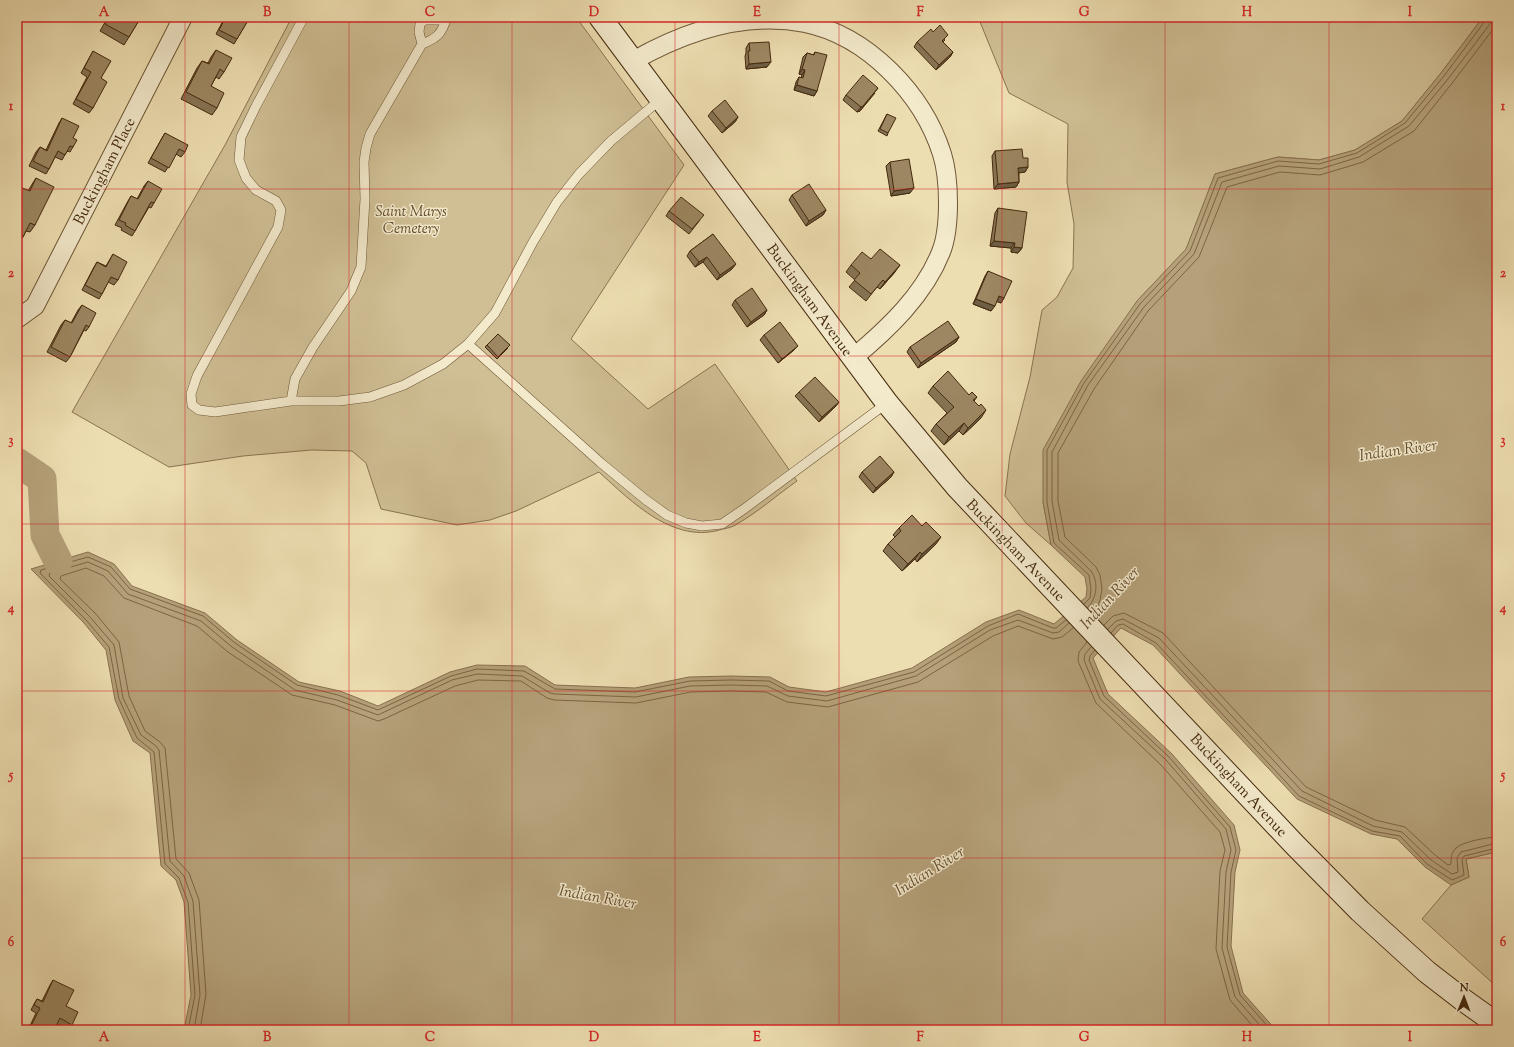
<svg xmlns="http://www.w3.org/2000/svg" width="1514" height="1047" font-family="'Sorts Mill Goudy',serif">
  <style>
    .green { fill: #d0bf95; stroke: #8a7451 }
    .water { fill: #b4a079; stroke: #87704e }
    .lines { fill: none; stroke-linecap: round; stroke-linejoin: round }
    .shore { stroke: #7c6443; stroke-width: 1 }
    .river { stroke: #b4a079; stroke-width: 29 }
    .lane-casing { stroke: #6e5636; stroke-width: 10 }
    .street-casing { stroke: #6e5636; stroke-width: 20 }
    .secondary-casing { stroke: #44290d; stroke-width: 24 }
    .lane { stroke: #f3eacc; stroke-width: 9 }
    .street { stroke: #f3eacc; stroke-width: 18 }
    .secondary { stroke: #f3eacc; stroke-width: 22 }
    .wall { fill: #867454; stroke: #44290d }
    .shaded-wall { fill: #6d5e45; stroke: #44290d }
    .building { fill: #9c8762; stroke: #44290d }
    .grid { fill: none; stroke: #d62828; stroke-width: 1; stroke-opacity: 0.55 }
    .labels { text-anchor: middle; stroke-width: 3; stroke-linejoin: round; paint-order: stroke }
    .street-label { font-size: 15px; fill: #44290d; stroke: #f3eacc }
    .park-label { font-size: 15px; font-style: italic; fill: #604728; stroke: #f3eacc }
    .water-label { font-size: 16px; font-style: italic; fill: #664d2d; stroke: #f3eacc }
    .neatline { fill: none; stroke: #d62828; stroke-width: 1.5 }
    .grid-label { font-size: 13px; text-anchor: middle; font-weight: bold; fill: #d62828 }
  </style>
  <rect width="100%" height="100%" fill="#eddeb1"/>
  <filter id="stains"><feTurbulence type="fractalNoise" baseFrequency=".005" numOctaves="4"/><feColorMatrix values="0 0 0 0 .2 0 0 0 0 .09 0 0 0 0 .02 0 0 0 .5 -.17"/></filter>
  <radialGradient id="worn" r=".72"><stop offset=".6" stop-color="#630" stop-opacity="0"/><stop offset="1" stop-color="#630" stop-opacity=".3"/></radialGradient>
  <!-- green -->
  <path class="green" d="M292,17H576L684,165L571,339L648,409L715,364L797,481C777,495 758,512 737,524C733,527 728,528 723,529C674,545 632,502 599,472L516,511L490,520L457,525L381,509L366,463L352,451L312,450L243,456L169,467L72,412L225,145Z
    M978,17H1483L1441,73L1402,121L1355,150L1319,160L1278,157L1215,174L1186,250L1137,301L1043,502L1051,545L1026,523L1005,496L1010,454L1030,377L1042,310L1057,297L1073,268L1074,224L1067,182L1068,124L1009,93Z
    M1497,850V987L1422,919L1451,885L1469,877L1466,859L1496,852Z"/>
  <!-- water -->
  <path class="water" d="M1483,17H1497L1496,852L1466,859L1469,877L1451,885L1425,867L1397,839L1371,834L1297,799L1153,645L1121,628L1093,658L1108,694L1172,754L1234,825L1240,850L1235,872L1231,946L1243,993L1276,1030H184L191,995L184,902L176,880L161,866L150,753L133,741L115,700L106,650L84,623L31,569L88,552L114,564L132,586L205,613L237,640L299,682L340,691L378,706L450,672L477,665L525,666L555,685L635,688L689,677L731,676L770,677L789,687L826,692L912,668L986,622L1019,610L1054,624L1086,597L1087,589L1085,577L1051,545L1043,502V450L1081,381L1137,301L1186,249L1215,174L1278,157L1319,160L1355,150L1402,121L1441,73Z"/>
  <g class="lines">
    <!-- shore -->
    <path class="shore" d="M1084,604L1090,598L1091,589L1089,575L1054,543L1047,502V450L1084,383L1140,304L1190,251L1218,178L1278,161L1319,164L1357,153L1405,123L1444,76L1485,21L1486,17
      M1087,608C1097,599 1099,582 1091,571L1059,540L1052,501V452L1088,385L1144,307L1194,254L1222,182L1279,166L1320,169L1359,157L1409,126L1448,79L1490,24L1491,17
      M1091,612L1098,606L1100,600L1102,589L1100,575L1096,567L1065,537L1058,501V453L1094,389L1148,311L1199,257L1227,187L1280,172L1320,175L1363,162L1414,131L1453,82L1494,28L1497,22
      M1104,625L1113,616L1124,613L1163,633L1306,787L1375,820L1405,827L1435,855L1448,865L1451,864C1451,858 1451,853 1456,848C1462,842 1488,837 1497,837
      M1108,629L1116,621L1123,619L1159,638L1302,791L1373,826L1402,832L1431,860L1452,874L1458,872L1457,858L1461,852L1497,843
      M1111,633L1118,625L1123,624L1156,643L1299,796L1372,831L1400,836L1427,864L1452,880L1464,875L1462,860L1464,856L1497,848
      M1087,642L1079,652L1078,661L1096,703L1161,765L1220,832L1225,850L1220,871L1216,949L1230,1000L1256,1030
      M1091,647L1085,654L1084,660L1100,699L1166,760L1226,829L1231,850L1226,872L1222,948L1235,997L1264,1030
      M1095,650L1090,656L1089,660L1104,696L1169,757L1230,827L1236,850L1231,872L1227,947L1240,995L1271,1030
      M188,1030L195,995L188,902L179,878L165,864L154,752L137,738L119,699L109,647L87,621L40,573L41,570L88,557L111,567L130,589L203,616L235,643L297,685L338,695L378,710L451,676L477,669L524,671L555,689L635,692L690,681L731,680L769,681L788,691L826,696L914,672L988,626L1018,614L1053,628H1056L1066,620
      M194,1030L200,995L193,901L184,876L170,861L159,750L156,746L141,735L123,698L114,645L90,617L49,576L50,573L88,562L108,571L128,594L201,621L232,647L295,690L337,700L378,715L452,680L477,674L522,676L550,693L555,694L636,697L690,686L731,685L767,686L788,696L827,701L916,676L990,630L1018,620L1053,633L1059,632L1069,623
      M200,1030L206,994L199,900L189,873L176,859L165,748L160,742L145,731L129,696L119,642L95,613L60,579L61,576L86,568L104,576L124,598L197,626L228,652L292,695L335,705L378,721L384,719L455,686L478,680L521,681L547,698L554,700L636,703L691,692L731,691L766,692L787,702L828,707L918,682L993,636L1018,626L1053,639L1062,637L1073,628"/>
    <!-- river -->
    <path class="river" d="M17,462L42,479L45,535L58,561"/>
    <defs>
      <path id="lane" d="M304,17L256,106L241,137L239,160L246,178L256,190L276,201L281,210L278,227L197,376L191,394L192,405L199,410L215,412L291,401H339L370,397L404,385L443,364L468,344L495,313L533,242L557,202L579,174L611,141L661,99
        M422,44L419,32L420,24L424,20H446
        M468,344L601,463L646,500L667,515L686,523L702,526L722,524L744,509L887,403
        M291,401L295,379L313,347L351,291L361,267L365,199L364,162L366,148L370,134L422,44C438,38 442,33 447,17"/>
      <path id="street" d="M633,61C684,32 745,11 805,23C868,36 923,94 942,154C947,170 948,187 948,203C948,219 947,237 941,252C924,295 888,329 853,358
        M17,319L35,306L183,17"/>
      <path id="secondary" d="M600,17L887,403L957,487L1294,844L1360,911L1427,972L1462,999L1497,1024"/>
    </defs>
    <!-- lane casing -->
    <use href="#lane" class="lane-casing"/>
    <!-- street casing -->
    <use href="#street" class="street-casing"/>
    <!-- secondary casing -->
    <use href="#secondary" class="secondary-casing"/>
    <!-- lane -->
    <use href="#lane" class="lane"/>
    <!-- street -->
    <use href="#street" class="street"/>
    <!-- secondary -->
    <use href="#secondary" class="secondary"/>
  </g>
  <!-- wall -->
  <path class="wall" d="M108,17H116L117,18V17H141L129,37L124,45L100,31Z
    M225,17H250L237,39L234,44L216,34Z
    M933,32L945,40L943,42L953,52L950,57L936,70L914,47L917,42Z
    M749,43L767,67L746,69L745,56L746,53V48Z
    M216,50L224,72L219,79L216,77L211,86L217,108L212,115L181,99L197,68L202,61L208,63L211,57Z
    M93,51L101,78L93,108L89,113L73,104L87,77L81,73Z
    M815,52L817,91L814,96L794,90L796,82L799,77L801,78L802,75L799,74L803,57L807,53L813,55Z
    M875,93L860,111L857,112L843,100L846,95Z
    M712,111L738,117L735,122L722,133L708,116Z
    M887,114L888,133L887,136L878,131Z
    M62,118L73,138V147L70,152L67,151L62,160L55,157L49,169L46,174L29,166L36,152L40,147L46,150L59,123Z
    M165,133L185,152L181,157L176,154L165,172L148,163L162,138Z
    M995,151L1023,158L1028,167L1025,172L1019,173V182L1016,187L994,189L992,156Z
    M890,162L910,193L891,196L886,166Z
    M36,178L35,225L30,232L26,231L23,237L18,244H17V196L22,188L28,191L31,186Z
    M148,181L154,203L151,208L149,207L135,231L132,236L121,230L122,228L115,225L128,201L131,196L137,199L144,186Z
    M792,195L826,210L823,215L806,226L789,200Z
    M998,208L1022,248L1018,253L1011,252V248L990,246L995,213Z
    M669,211L700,220L689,234L666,216Z
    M713,234L732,269L717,280L703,262L695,267L687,256L690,251Z
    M113,254L118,280L114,285L108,282L102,294L99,299L82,290L94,267L97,262L106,266Z
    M871,259L895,272L880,289L877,287L866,301L849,287L855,280L846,272L851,265Z
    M988,271L1004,298L1001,303L997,301L991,311L973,304L985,276Z
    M735,300L767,310L764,315L747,327L732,305Z
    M82,305L89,327L86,331L84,330L70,357L66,362L47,352L61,325L65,320L71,323L78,310Z
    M764,335L798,346L794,350L778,363L760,340Z
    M959,337L956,342L918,368L907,352L910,347Z
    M487,345L508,348L497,359L485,347Z
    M933,386L977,397L974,401L981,418L963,435L959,431L944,445L931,431L936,424L947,413L928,393Z
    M799,392L839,402L835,407L819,422L795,396Z
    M862,472H894L891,477L873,493L859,477Z
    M899,528L936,544L917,562L915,559L902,571L883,551L888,544L895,537L893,535Z
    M53,980L66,1006L72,1025L68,1029L57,1024L54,1030H28L36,1013L31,1010L34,1004L37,999L42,1001L50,985Z"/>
  <!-- shaded-wall -->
  <path class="shaded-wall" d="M953,52L950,57L936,70L939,65Z
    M771,62L767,67L746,69L749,64Z
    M802,69L805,70L802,75L799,74Z
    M797,85L817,91L814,96L794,90Z
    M878,88L860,111L857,112L861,107Z
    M738,117L735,122L722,133L726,128Z
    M1028,167L1025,172L1015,173L1018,168Z
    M1019,182L1016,187L994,189L998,184Z
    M914,188L910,193L891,196L894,191Z
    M826,210L823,215L806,226L809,221Z
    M994,241L1015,243L1011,248L990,246Z
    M1014,247L1022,248L1018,253L1011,252Z
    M707,257L703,262L695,267L699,262Z
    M736,264L732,269L717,280L720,275Z
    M900,265L895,272L880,289L885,282Z
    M999,296L1004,298L1001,303L995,301Z
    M976,299L995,306L991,311L973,304Z
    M767,310L764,315L747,327L751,322Z
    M959,337L956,342L918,368L921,363Z
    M798,346L794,350L778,363L782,359Z
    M839,402L835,407L819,422L822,417Z
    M986,410L981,418L963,435L968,428Z
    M964,423L959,431L944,445L949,437Z
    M894,472L891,477L873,493L876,488Z
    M941,537L936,544L917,562L922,554Z
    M920,552L915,559L902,571L908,564Z"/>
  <!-- building -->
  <path class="building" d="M109,17H116L118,18V17H141L129,37L105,24Z
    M226,17H250L237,39L219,30Z
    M940,25L948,35L942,41L953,52L939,65L917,42L931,29L933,32Z
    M769,42L771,62L749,64L748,51H750L749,43Z
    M216,50L232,58L224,72L220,69L211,86L224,93L217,108L186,92L202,61L209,64Z
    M93,51L111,61L101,78L107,82L93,108L76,99L91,72L84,68Z
    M815,52L827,55L817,91L797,85L799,77L803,78L805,70L802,69L807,53L814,55Z
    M863,75L878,88L863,106L861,107L846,95Z
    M725,100L738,117L726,128L712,111Z
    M887,114L896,118L888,133L880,129Z
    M62,118L79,126L73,138L77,140L73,147L70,146L65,155L58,151L49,169L33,161L40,147L47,151Z
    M165,133L188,145L185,152L179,149L169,168L151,158Z
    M1022,149L1023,158H1028V167L1018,168L1019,182L998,184L995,151Z
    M909,159L914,188L894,191L890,162Z
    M36,178L54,187L35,225L30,223L23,237L17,234V199L22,188L30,191Z
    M148,181L162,189L154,203L151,202L135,231L125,225L126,223L119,220L131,196L138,199Z
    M809,184L826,210L809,221L792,195Z
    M681,197L704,215L692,229L669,211Z
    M998,208L1027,212L1022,248L1014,247L1015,243L994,241Z
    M713,234L736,264L720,275L707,257L699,262L690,251Z
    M880,249L900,265L885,282L883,280L871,294L854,280L860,273L851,265L862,252L871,259Z
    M113,254L127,262L118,280L111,277L102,294L85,285L97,262L106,267Z
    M988,271L1012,281L1004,298L999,296L995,306L976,299Z
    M752,288L767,310L751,322L735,300Z
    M82,305L96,313L89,327L86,325L70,357L51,347L65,320L72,323Z
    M948,321L959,337L921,363L910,347Z
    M780,322L798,346L782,359L764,335Z
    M498,334L510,345L498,357L487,345Z
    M948,371L969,395L972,392L977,397L973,400L979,406L981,404L986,410L968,428L964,423L949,437L936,424L954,407L933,386Z
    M815,377L839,402L822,417L799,392Z
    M880,456L894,472L876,488L862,472Z
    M912,515L922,526L926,522L941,537L922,554L920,552L908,564L888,544L901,531L899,528Z
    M53,980L74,990L66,1006L78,1012L72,1025L60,1018L54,1030H29L40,1008L34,1005L37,999L43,1002Z"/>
  <!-- grid -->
  <path class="grid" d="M185,17V1030M349,17V1030M512,17V1030M675,17V1030M839,17V1030M1002,17V1030M1165,17V1030M1329,17V1030M17,189H1497M17,356H1497M17,524H1497M17,691H1497M17,858H1497"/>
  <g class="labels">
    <!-- street labels -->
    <g class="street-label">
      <text transform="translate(104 171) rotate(-63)" y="5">Buckingham Place</text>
      <text transform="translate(810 300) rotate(54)" y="5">Buckingham Avenue</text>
      <text transform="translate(1016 550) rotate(46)" y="5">Buckingham Avenue</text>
      <text transform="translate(1239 785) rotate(47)" y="5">Buckingham Avenue</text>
    </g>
    <!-- park labels -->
    <g class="park-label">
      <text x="411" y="216">Saint Marys<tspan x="411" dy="17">Cemetery</tspan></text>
    </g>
    <!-- water labels -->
    <g class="water-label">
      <text transform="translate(1398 449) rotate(-8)" y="6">Indian River</text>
      <text transform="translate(1109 597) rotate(-47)" y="6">Indian River</text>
      <text transform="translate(929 870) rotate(-32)" y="6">Indian River</text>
      <text transform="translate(598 896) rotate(10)" y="6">Indian River</text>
    </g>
  </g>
  <!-- margin -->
  <rect width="1514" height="1047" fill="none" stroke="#eddeb1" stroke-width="44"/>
  <!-- north arrow -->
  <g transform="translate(1464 997) rotate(1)" stroke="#f3eacc" stroke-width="3" paint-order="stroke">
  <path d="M0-3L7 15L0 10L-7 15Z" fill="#44290d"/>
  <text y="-6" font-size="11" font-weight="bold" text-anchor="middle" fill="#44290d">N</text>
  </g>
  <rect x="22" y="22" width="1470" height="1003" class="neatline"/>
  <g class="grid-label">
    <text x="104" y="16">A</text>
    <text x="267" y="16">B</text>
    <text x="430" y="16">C</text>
    <text x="594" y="16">D</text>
    <text x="757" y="16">E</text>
    <text x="920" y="16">F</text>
    <text x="1084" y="16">G</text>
    <text x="1247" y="16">H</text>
    <text x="1410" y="16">I</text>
    <text x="11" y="110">1</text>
    <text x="1503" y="110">1</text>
    <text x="11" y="277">2</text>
    <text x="1503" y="277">2</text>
    <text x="11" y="444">3</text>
    <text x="1503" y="444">3</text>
    <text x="11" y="612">4</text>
    <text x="1503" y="612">4</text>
    <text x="11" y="779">5</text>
    <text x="1503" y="779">5</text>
    <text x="11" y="946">6</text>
    <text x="1503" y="946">6</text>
    <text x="104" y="1041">A</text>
    <text x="267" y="1041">B</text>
    <text x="430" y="1041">C</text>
    <text x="594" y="1041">D</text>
    <text x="757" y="1041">E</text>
    <text x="920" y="1041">F</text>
    <text x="1084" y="1041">G</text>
    <text x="1247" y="1041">H</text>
    <text x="1410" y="1041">I</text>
  </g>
  <rect width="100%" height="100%" filter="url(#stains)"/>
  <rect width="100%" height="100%" fill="url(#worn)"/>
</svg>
